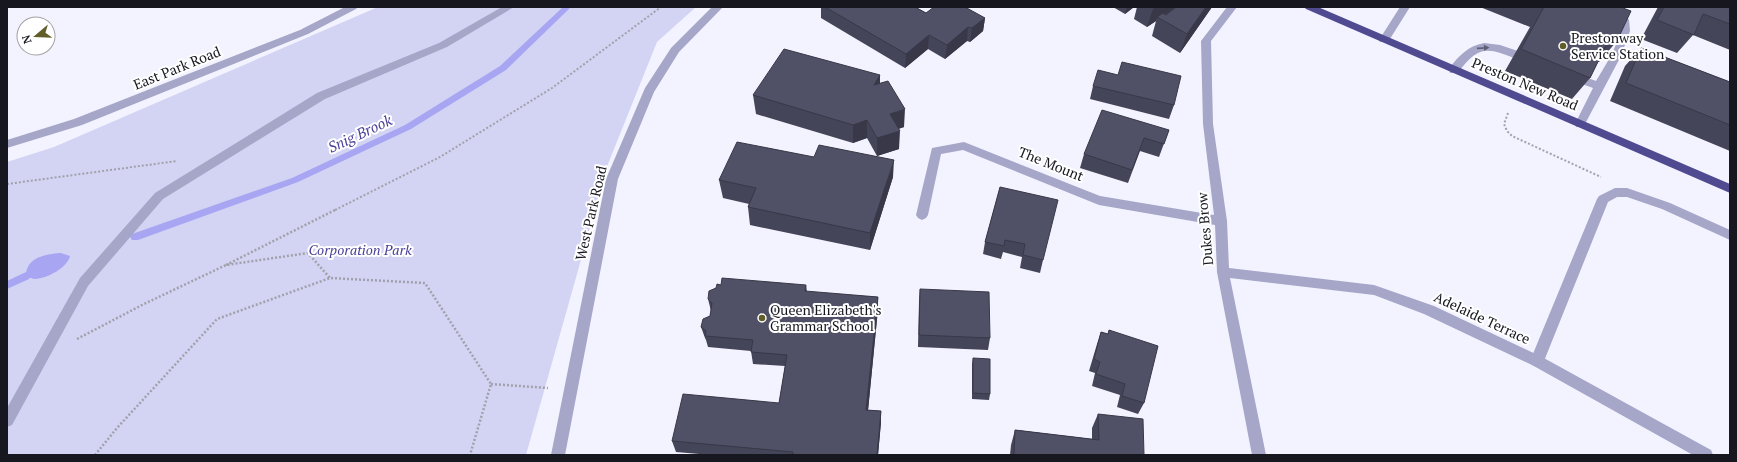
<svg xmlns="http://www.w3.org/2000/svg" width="1737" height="462" font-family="'PT Serif',serif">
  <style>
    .green { fill: #d3d4f3 }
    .water { fill: #a8a6f3 }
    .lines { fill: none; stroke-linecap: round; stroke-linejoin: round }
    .stream { fill: #a8a6f3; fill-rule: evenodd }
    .path-far1 { stroke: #a1a1ac; stroke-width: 2; stroke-dasharray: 2 2; stroke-linecap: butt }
    .path { stroke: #a1a1ac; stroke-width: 2.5; stroke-dasharray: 2 2; stroke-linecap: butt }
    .lane { fill: #a5a6c8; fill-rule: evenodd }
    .street { fill: #a5a6c8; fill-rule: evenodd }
    .highway { fill: #504b90; fill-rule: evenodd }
    .wall { fill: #454559 }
    .shaded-wall { fill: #383848 }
    .building { fill: #505067; stroke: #383848 }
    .oneway { fill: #5e5e74 }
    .poi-dot { fill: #625e2a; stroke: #fff; stroke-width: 1.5 }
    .labels { text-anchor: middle; stroke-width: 4; stroke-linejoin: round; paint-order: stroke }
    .poi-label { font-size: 14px; fill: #171720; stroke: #fff; text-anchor: start }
    .street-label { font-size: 14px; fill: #171720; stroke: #fff }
    .park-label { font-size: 14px; font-style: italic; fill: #4b4099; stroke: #fff }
    .water-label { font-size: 15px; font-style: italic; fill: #4b4099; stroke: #fff }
  </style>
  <rect width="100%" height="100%" fill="#f3f3ff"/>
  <!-- green -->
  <path class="green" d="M378,7H696L657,42L608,164L526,455H7V162L54,147Z"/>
  <!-- water -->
  <path class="water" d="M61,253L70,256C67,268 48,278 35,279C33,279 29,277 26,276C26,257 46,254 61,253Z"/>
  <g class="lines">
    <!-- stream -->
    <path class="stream" d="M563,7H571L506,70L411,129L298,182L138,240H132L130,237L132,234L292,178L405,125L500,66Z
      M26,272L29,273L31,276L29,279L7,289V281Z"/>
    <!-- path-far1 -->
    <path class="path-far1" d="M1508,113L1504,124L1507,131L1512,136L1601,177
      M7,184L177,161
      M335,210L440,157L552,88L661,7"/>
    <!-- path -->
    <path class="path" d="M226,265L337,209
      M77,339L144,304L226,265L308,253L330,278
      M491,384L548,388
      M95,455L117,428L217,319L330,278L425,283L491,384L470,455"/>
    <!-- lane -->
    <path class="lane" d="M1608,7H1619L1629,20L1630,31L1621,56L1585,124L1584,127H1576L1575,124L1593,88L1568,79L1567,76L1568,73L1572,72L1596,81C1604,68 1625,35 1620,21C1618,15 1612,12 1608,7Z
      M1484,43L1500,45L1533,56L1534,59L1533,62L1529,63C1495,53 1483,37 1458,73H1450L1449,70L1450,67C1460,55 1468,46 1484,43Z
      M1615,188H1627L1670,203L1730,230V240L1662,209L1627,197H1617L1608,202L1544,361L1542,365L1537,367L1532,365L1530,361L1597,199L1599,196Z"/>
    <!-- street -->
    <path class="street" d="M345,7H358L356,9L308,34L82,125L7,148V140L74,119L300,30Z
      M502,7H514L447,47L325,99L163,199L88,286L12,425L7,427V408L80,278L155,193L317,93L439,43Z
      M712,7H723L679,52L654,92L618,179L565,455H551L606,179L645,88L671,48Z
      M1227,7H1237L1211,41L1213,124L1227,221L1229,268L1374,285L1434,306L1542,357L1711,450L1713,455H1693L1532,365L1424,314L1374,295L1230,278L1266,455H1252L1217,272L1215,225L1099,205L963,150L941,154L928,215L926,218L922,220L918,218L916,215L932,148L964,142L1100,196L1214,215L1203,124L1201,41Z
      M1400,7H1410L1388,42H1380L1379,40Z"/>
    <!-- highway -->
    <path class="highway" d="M1304,7H1318L1730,184V193L1306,9Z"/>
  </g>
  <!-- wall -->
  <path class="wall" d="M821,7H915L926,13L985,18L983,31L970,42L967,41L945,59L928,49L905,68L821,18Z
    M1113,7H1134L1125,14Z
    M1137,7H1212L1180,53L1152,36L1156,21L1147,27L1134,19Z
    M1480,7H1623L1617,41L1599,62H1598L1590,78L1572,99L1505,71L1530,27Z
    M1658,7H1730V50L1693,35L1677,53L1641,39Z
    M1641,48L1730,82V151L1610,101L1625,66Z
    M880,75V84L904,127L898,129L899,149L877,156L867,138L853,143L756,114L753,95Z
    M1118,75L1174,105L1169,119L1090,99L1093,86Z
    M1169,130L1159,157L1140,151L1128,183L1080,168L1084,154Z
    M893,177L870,250L750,225L748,207L749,204L723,198L719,180Z
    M1000,187L1043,260L1040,273L1020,268L1022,257L1003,252L1001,259L983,254L985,242Z
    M806,285L807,292L878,297V309L868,410L881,411V422L878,455H711L676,452L672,441L779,403L785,366L753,364L751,351L708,347L706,340L705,338L701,327L710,316L711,311L708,299L716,288Z
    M920,289L990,338L988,350L918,347L919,301Z
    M1109,330L1144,403L1138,414L1117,407L1120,395L1092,386L1095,373L1089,371L1097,344L1101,332L1108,334Z
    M973,358L990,394L989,400L972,399V364Z
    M1098,414L1144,455H1010L1011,445L1015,430L1092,439V428Z"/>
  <!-- shaded-wall -->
  <path class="shaded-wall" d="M1127,7H1134L1125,14Z
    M1156,7H1174V8L1160,18L1157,17L1156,21L1147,27L1153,9Z
    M1206,7H1212L1180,53L1187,34Z
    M985,18L983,31L970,42L972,28Z
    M968,27L967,41L945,59L947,45Z
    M929,35L928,49L905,68L906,54Z
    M880,75V94L874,85Z
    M905,109L904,127L889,132L890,114Z
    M867,120V138L853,143V125Z
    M900,131L899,149L877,156V138Z
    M894,160L893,177L870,250V233Z
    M878,297V309L867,421L866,410Z
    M881,411V422L878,455H877Z"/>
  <!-- building -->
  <path class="building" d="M825,7H915L926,13L934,7H965L985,18L972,28L968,27L947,45L929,35L906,54Z
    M1176,7H1206L1187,34L1157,17L1163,13L1166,15Z
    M1544,7H1623V8L1631,11L1617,41L1610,37L1590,78L1521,49Z
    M1664,7H1730V24L1703,14L1694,35L1657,20Z
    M1641,48L1730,82V125L1626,83Z
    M784,49L880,75L874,85L888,81L905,109L890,114L900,131L877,138L867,120L853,125L753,95Z
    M1122,62L1181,76L1174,105L1093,86L1098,70L1118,75Z
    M1102,110L1169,130L1164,144L1144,138L1132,170L1084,154Z
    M737,142L814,157L819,145L894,160L870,233L748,207L756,188L719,180Z
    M1000,187L1058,200L1043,260L1023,255L1025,244L1005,240L1004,246L985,242Z
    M722,278L806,285L805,291L878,297L866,410L881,411L877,455H793V452L672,441L683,394L779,403L787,355L751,352L753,340L705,336L706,331L701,327L703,319L710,316L712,303L708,299L709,291L716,288L717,284L721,285Z
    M920,289L989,292L990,338L919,335Z
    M1109,330L1158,346L1144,403L1122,396L1125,384L1096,374L1100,362L1094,359L1101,332L1108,334Z
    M973,358L990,359V394L973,393Z
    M1098,414L1143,419L1144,455H1014L1015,430L1099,440Z"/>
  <!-- one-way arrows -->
  <defs><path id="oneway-solid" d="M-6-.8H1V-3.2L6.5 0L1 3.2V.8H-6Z"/></defs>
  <use class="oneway" href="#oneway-solid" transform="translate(1483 48) rotate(-4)"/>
  <!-- markers -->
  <g class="poi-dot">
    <circle cx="1563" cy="46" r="4"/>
    <circle cx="762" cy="318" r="4"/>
  </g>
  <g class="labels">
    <!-- poi labels -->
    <g class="poi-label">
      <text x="1571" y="43">Prestonway<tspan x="1571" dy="16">Service Station</tspan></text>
      <text x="770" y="315">Queen Elizabeth's<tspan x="770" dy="16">Grammar School</tspan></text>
    </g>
    <!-- street labels -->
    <g class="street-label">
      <text transform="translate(177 68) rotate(-22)" y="5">East Park Road</text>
      <text transform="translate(1525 84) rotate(23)" y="5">Preston New Road</text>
      <text transform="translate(1051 164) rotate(22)" y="5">The Mount</text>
      <text transform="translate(591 213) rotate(-77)" y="5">West Park Road</text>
      <text transform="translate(1205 229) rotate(-95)" y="5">Dukes Brow</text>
      <text transform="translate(1482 318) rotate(25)" y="5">Adelaide Terrace</text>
    </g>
    <!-- park labels -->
    <g class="park-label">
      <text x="360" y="255">Corporation Park</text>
    </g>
    <!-- water labels -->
    <g class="water-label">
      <text transform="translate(360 134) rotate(-25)" y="5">Snig Brook</text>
    </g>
  </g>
  <!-- border -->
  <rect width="1737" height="462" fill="none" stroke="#171720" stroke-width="16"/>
  <!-- north arrow -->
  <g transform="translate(36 36) rotate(251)"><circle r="19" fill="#ffffff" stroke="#a2a2a6"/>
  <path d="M0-3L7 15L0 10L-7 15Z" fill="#625e2a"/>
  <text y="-6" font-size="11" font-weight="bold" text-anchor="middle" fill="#171720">N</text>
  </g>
</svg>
